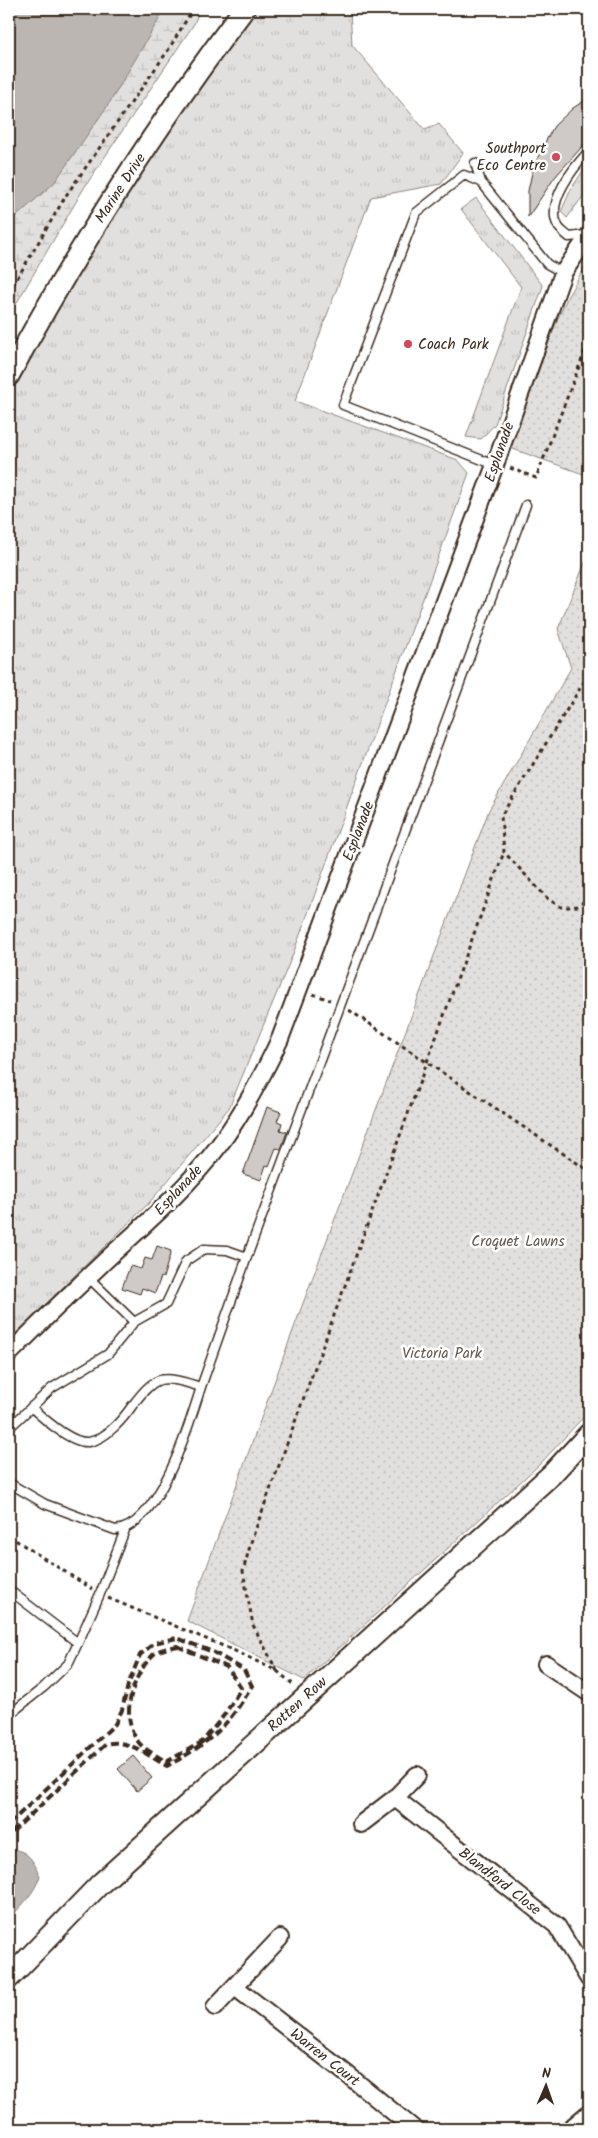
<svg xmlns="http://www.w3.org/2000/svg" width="598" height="2138" font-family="Kalam,sans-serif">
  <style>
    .grass { fill: url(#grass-tufts); stroke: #8e857e }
    .wetland { fill: url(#wetland-marsh); stroke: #8e857e }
    .park { fill: url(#park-dots); stroke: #8e857e }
    .water { fill: #bcb6b3; stroke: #887e77 }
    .building { fill: #cfcac7; stroke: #3b2a1e }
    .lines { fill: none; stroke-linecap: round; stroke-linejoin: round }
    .service-casing { stroke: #3b2a1e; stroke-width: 11 }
    .minor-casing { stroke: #3b2a1e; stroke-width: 20 }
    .tertiary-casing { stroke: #3b2a1e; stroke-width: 24 }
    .path { stroke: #3b2a1e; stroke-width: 3; stroke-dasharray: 4 4; stroke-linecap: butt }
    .service { stroke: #fff; stroke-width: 8 }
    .minor { stroke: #fff; stroke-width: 16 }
    .tertiary { stroke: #fff; stroke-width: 20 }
    .rail { stroke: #3b2a1e; stroke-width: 4; stroke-dasharray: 8 4; stroke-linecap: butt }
    .poi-dot { fill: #d1495b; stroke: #fff; stroke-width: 2 }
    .labels { text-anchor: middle; stroke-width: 5; stroke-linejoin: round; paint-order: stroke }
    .poi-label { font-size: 15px; fill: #3b2a1e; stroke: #fff; text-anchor: end }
    .street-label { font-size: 15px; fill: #3b2a1e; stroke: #fff }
    .park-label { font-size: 15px; fill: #65584e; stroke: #fff }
  </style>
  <defs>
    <pattern id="grass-tufts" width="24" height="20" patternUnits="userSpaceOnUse" patternTransform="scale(1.25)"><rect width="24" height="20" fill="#e2e0de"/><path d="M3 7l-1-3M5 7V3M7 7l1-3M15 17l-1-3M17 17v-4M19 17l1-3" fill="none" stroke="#c3c0be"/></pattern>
    <pattern id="wetland-marsh" width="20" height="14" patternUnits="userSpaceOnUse" patternTransform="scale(1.25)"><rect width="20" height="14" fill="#e2e0de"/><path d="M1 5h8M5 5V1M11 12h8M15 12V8" fill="none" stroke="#c3c0be"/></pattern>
    <pattern id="park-dots" width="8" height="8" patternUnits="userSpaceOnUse" patternTransform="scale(1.25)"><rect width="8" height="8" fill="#e2e0de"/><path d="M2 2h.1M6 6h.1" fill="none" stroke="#c3c0be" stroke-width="1.8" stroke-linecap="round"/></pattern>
  </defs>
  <rect width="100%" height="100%" fill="#fff"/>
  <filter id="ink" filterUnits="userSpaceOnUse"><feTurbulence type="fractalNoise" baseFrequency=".02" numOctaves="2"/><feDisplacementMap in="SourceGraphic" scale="10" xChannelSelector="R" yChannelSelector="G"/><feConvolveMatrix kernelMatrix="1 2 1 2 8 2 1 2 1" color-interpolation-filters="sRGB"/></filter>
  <g filter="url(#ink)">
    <!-- grass -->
    <path class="grass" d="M257,9H350L352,45L425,130L439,124L463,153L441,184L371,197L295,401L458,460L469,473L293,954L229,1108L149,1203L9,1340V391C86,260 163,128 257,9Z
      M589,162V188L567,218L561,212L571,189Z
      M476,198L543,286L495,424L481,439L466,437L521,287L461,209Z"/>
    <!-- wetland -->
    <path class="wetland" d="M9,9H200L194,24L84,188L9,316Z"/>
    <!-- park -->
    <path class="park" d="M589,259V476L510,448L558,318L568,296Z
      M589,553V1411L540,1464L304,1680L187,1621L302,1306L489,810L571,668L558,629Z"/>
    <!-- water -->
    <path class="water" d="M9,9H165L112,99L54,183L9,223Z
      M11,1850C28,1849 34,1862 40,1876C34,1894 22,1905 9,1919V1851Z"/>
    <!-- building -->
    <path class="building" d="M589,98V139L555,177L528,217V191L533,168L543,146L554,126L573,108Z
      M267,1107L281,1112L277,1121L282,1123L280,1130L287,1132L281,1149L276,1148L269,1166L266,1165L261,1180L243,1174Z
      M157,1246L171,1251L163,1278L161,1277L155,1293L142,1288L140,1294L122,1288L130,1266L141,1269L145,1258L152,1260Z
      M133,1756L152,1778L137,1791L118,1769Z"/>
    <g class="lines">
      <defs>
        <path id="service" d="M475,163L481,182L547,264L563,273
          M481,182L464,175L416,213L343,405L495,465
          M587,235L569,237C566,234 560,230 558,226C545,202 574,167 589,151
          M88,1277L134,1322
          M201,1387L247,1257L526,505
          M9,1428L52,1388L108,1354L134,1322L166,1304L186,1261L204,1249L227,1250L247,1257
          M9,1483L45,1504L115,1530C159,1528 190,1422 201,1387C190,1384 172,1377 160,1380C149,1383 139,1397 132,1406C123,1419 106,1439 89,1442C71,1444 43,1418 31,1407
          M9,1590L78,1643L68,1664L44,1687L9,1715
          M78,1643L100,1594L125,1530"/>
        <path id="minor" d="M9,1354C41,1322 74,1290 107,1259C145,1224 186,1189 217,1148C242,1115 262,1077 280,1039L495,465L563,273L589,235
          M546,1664L589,1693
          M395,1798L557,1926L589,1979
          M361,1824L395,1798L417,1775
          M235,1987L348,2075L414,2129
          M215,2007L280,1938
          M570,2129L589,2113"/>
        <path id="tertiary" d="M9,375C78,247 157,125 244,9
          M9,1978L99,1885L552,1474L589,1434"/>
      </defs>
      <!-- service casing -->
      <use href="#service" class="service-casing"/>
      <!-- minor casing -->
      <use href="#minor" class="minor-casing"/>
      <!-- tertiary casing -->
      <use href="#tertiary" class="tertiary-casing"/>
      <!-- path -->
      <path class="path" d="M9,292L67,194L167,52L193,9
        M510,468L536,478L589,341
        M589,674L501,816L504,852L548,899L561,907H569L577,906L589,898
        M313,994L330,1000
        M349,1010L589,1171
        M9,1536L92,1589
        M108,1598L235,1651L277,1671L294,1685
        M277,1671L253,1625L243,1571L252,1539L504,852"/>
      <!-- service -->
      <use href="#service" class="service"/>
      <!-- minor -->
      <use href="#minor" class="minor"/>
      <!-- tertiary -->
      <use href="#tertiary" class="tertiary"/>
      <!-- rail -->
      <path class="rail" d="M177,1646L227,1667L241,1688L225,1714L202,1742L166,1762C158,1756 147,1751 140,1744C118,1719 132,1674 155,1653C160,1649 170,1648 177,1646Z
        M9,1824L115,1724L122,1710L128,1685L140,1655L154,1643L177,1638L213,1652L244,1670L252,1686C227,1728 209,1743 167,1766C148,1756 128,1738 106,1744L9,1835"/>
    </g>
  </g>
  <!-- markers -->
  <g class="poi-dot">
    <circle cx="556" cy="157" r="5"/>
    <circle cx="408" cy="344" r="5"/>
  </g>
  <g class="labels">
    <!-- poi labels -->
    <g class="poi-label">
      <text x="546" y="153">Southport<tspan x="546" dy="17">Eco Centre</tspan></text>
      <text x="418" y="349" text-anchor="start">Coach Park</text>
    </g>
    <!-- street labels -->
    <g class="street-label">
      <text transform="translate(120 188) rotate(-57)" y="5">Marine Drive</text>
      <text transform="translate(499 452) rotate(-71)" y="5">Esplanade</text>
      <text transform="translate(358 831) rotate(-69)" y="5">Esplanade</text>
      <text transform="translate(178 1190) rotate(-47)" y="5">Esplanade</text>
      <text transform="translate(297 1704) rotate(-42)" y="5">Rotten Row</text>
      <text transform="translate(500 1881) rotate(38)" y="5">Blandford Close</text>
      <text transform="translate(325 2057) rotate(38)" y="5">Warren Court</text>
    </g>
    <!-- park labels -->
    <g class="park-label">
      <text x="518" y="1246">Croquet Lawns</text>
      <text x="442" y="1358">Victoria Park</text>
    </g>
  </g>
  <!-- margin -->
  <rect width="598" height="2138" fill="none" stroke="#fff" stroke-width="30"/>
  <rect x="15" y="15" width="568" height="2108" fill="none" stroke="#3b2a1e" stroke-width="2" filter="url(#ink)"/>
  <!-- north arrow -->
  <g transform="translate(546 2086) rotate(2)" stroke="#ffffff" stroke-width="4" paint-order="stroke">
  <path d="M0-4L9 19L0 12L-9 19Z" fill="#3b2a1e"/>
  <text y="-8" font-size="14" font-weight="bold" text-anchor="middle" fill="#3b2a1e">N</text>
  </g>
</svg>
